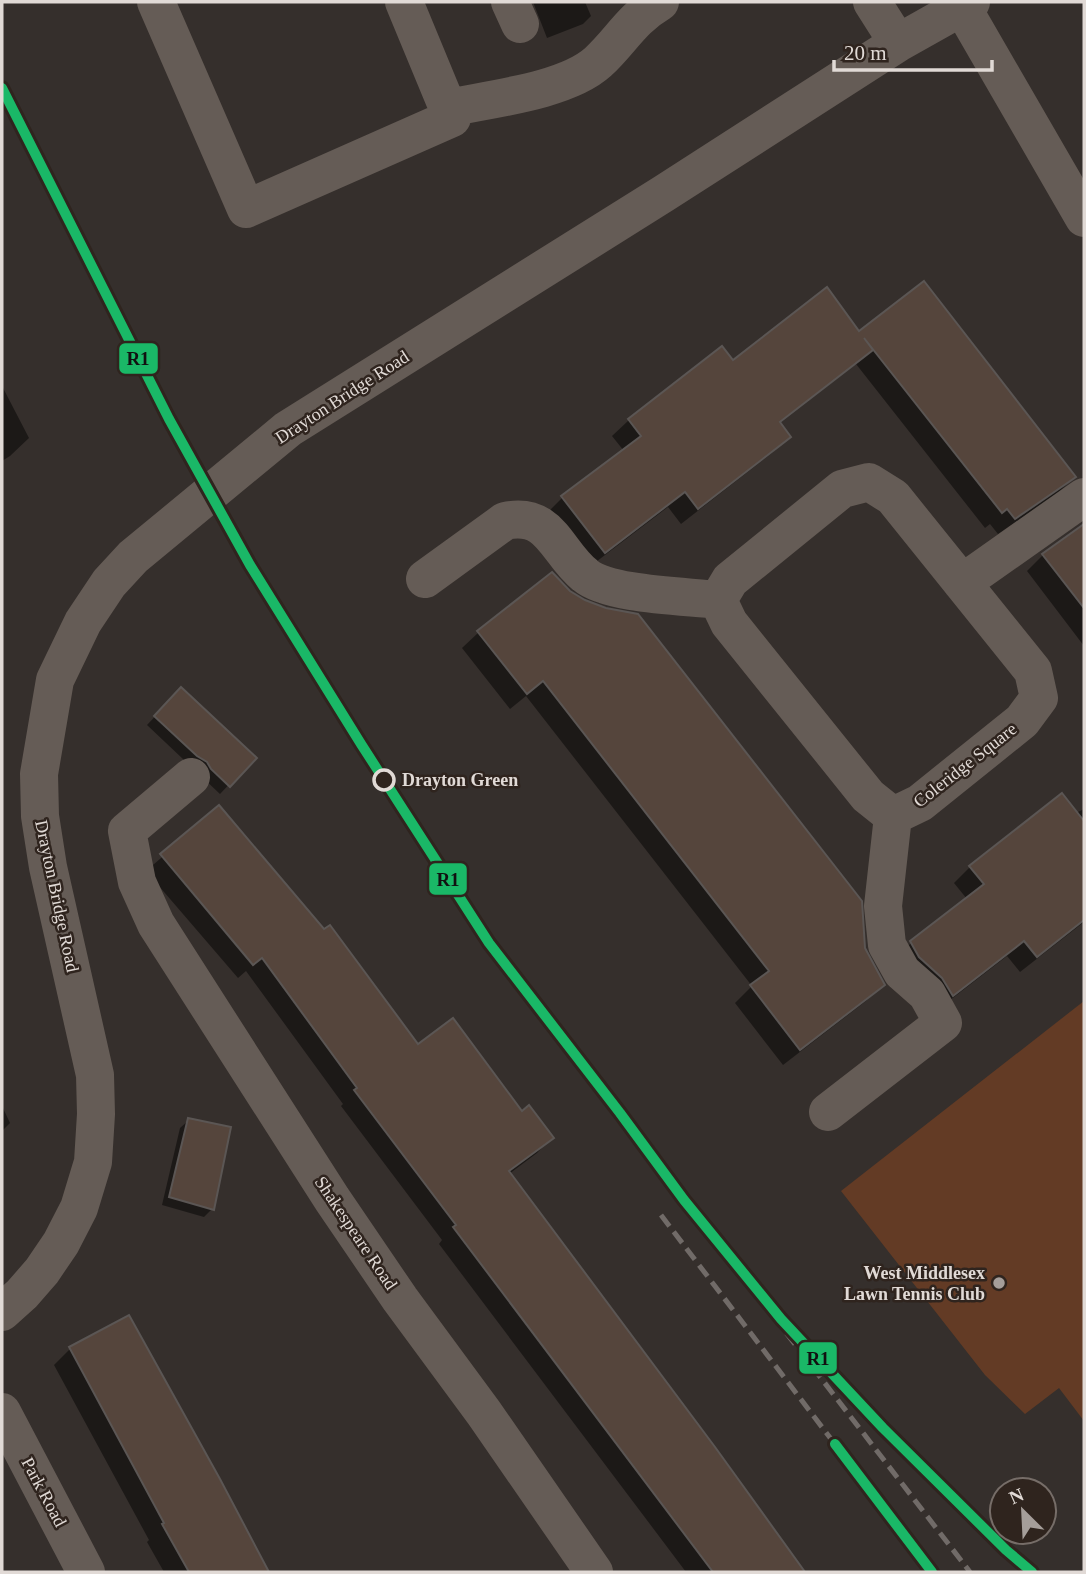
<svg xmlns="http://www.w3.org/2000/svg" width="1086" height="1574" font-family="Georgia,serif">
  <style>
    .green { fill: #633b25 }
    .shadow { fill: #0007 }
    .building { fill: #55453c; stroke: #5b5654; stroke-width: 2 }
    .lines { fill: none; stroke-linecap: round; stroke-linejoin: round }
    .minor { stroke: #655c56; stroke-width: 38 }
    .rail { stroke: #716b68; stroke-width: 5; stroke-dasharray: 14 7; stroke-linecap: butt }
    .rail-1-casing { stroke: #2f241e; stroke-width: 16 }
    .rail-1 { stroke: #1ab867; stroke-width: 10 }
    .stop-dot { fill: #2f241e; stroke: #e1dad6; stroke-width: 3.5 }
    .poi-dot { fill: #a59e9a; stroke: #2f241e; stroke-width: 2.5 }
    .labels { text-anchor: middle; stroke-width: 5; stroke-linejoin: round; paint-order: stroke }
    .street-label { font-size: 18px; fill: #e1dad6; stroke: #2f241e }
    .stop-label { font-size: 18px; font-weight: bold; fill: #e1dad6; stroke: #2f241e; text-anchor: start }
    .poi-label { font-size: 18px; font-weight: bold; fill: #e1dad6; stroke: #2f241e; text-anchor: end }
    .line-badge { stroke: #2f241e; stroke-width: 2.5 }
    .pale-badge-label { font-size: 19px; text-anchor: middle; font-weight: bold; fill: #111 }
  </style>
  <rect width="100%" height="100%" fill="#352f2c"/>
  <!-- green -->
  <path class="green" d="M1084,1001V1421L1059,1388L1025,1414L985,1375L841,1191Z"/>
  <!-- shadow -->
  <path class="shadow" d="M533,2H585L591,16L583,24L547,38Z
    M859,333L1074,477L1058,493L998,534L990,524L985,528L856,364L779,424L789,437L772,453L681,524L668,507L588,568L546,514L563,497L624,451L612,436L629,420L733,362Z
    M2,386L29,438L10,456L2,461Z
    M1084,524V646L1027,571L1043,555Z
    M552,575L864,948L883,985L866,1001L783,1065L735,1003L752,986L526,696L510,709L462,648L479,632Z
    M181,689L254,758L220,794L147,725Z
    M219,808L417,1046L521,1113L551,1138L537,1153L509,1174L805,1572H686L439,1244L442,1240L341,1106L343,1104L246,971L238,978L146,871Z
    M1084,809V922L1020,972L1007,956L936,1011L895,959L911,943L967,899L954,883L970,867Z
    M2,1106L10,1123L2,1131Z
    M189,1120L212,1209L204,1217L162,1205L180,1128Z
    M129,1317L268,1572H164L147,1542L149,1540L54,1365L70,1349Z"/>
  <!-- building -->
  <path class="building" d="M924,281L1076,477L1015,519L1007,509L1002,513L864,338L873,350L780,422L791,437L698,509L685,492L605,553L561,496L641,436L628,419L722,346L733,360L827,287L859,331Z
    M1084,524V608L1042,554Z
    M552,572L570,591L585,600L606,608L638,614L862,901L865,948L885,985L800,1050L750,985L769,971L543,681L527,694L477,631Z
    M181,687L257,758L230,787L211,769L207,762L197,756L154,716Z
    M1062,793L1084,821V920L1037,957L1024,941L953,996L942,978L919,957L910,941L984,884L969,866Z
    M219,805L324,929L330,925L418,1044L453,1018L522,1111L529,1105L554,1138L509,1171L715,1447L805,1572H713L453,1227L456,1225L354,1090L357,1088L262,958L253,965L160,854Z
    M188,1118L231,1127L214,1210L169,1197Z
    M129,1315L220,1479L269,1572H189L162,1524L164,1523L69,1347Z"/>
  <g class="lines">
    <!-- minor -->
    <path class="minor" d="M156,2L246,209L452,118L404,2
      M510,2L520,24
      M872,2L898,43
      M962,7L1084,218
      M448,108C490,99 566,91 598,62C621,41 631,19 660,2
      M869,482L893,497L1033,671L1039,698L1022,721L920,803L893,816L868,796L729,623L718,600L730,580L842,489Z
      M425,579L505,521C551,511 556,552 585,575C608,595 685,596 718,600
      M962,583L1084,497
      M191,777L127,831L137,882L156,924L332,1199L400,1299L484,1413L594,1572
      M828,1112L943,1023L927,994L902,972L887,945L883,906L893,816
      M2,1312L22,1294L42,1271L61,1243L79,1208L93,1162L96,1114L95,1075L48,867L40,816L39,774L55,680L83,622L109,583L133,557L288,429L663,194L898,43L971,2
      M2,1412L86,1572"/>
    <!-- rail -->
    <path class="rail" d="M684,1200L970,1572
      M661,1215L932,1572"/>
    <defs>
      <path id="rail-1" d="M2,88L169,419L250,565L361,744L489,943L620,1113L684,1200L781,1319L883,1428L1006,1550L1032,1572
        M835,1444L932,1572"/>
    </defs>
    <!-- rail-1 casing -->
    <use href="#rail-1" class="rail-1-casing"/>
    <!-- rail-1 -->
    <use href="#rail-1" class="rail-1"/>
  </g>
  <!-- markers -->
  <circle class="stop-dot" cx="384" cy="780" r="10"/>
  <circle class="poi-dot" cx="999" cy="1283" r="7"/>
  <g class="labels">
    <!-- street labels -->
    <g class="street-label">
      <text transform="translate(342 397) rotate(-33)" y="6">Drayton Bridge Road</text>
      <text transform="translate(965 765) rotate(-38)" y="6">Coleridge Square</text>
      <text transform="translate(57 896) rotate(78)" y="6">Drayton Bridge Road</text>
      <text transform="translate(356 1233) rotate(56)" y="6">Shakespeare Road</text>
      <text transform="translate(44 1492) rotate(62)" y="6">Park Road</text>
    </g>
    <!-- stop labels -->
    <g class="stop-label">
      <text x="402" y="786">Drayton Green</text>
    </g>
    <!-- poi labels -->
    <g class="poi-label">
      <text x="985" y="1279">West Middlesex<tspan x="985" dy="21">Lawn Tennis Club</tspan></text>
    </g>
  </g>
  <g class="line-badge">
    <rect x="118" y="342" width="41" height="33" rx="7" fill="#1ab867"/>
    <rect x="428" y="862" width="40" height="34" rx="7" fill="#1ab867"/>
    <rect x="798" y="1341" width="40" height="34" rx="7" fill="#1ab867"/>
  </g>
  <g class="pale-badge-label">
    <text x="138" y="365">R1</text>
    <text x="448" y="886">R1</text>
    <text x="818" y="1365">R1</text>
  </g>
  <!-- border -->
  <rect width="1086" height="1574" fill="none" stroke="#e1dad6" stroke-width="7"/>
  <!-- north arrow -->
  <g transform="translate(1023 1511) rotate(336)"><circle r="33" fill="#2f241e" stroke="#766d68" stroke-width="2"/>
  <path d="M0-5L12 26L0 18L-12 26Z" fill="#a59e9a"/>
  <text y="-10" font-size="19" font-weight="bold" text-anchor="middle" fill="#e1dad6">N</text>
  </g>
  <!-- scale -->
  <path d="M834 60v10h158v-10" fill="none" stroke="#e1dad6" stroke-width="3.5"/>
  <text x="844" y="60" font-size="21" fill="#e1dad6" stroke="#2f241e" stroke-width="5" paint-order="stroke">20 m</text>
</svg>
